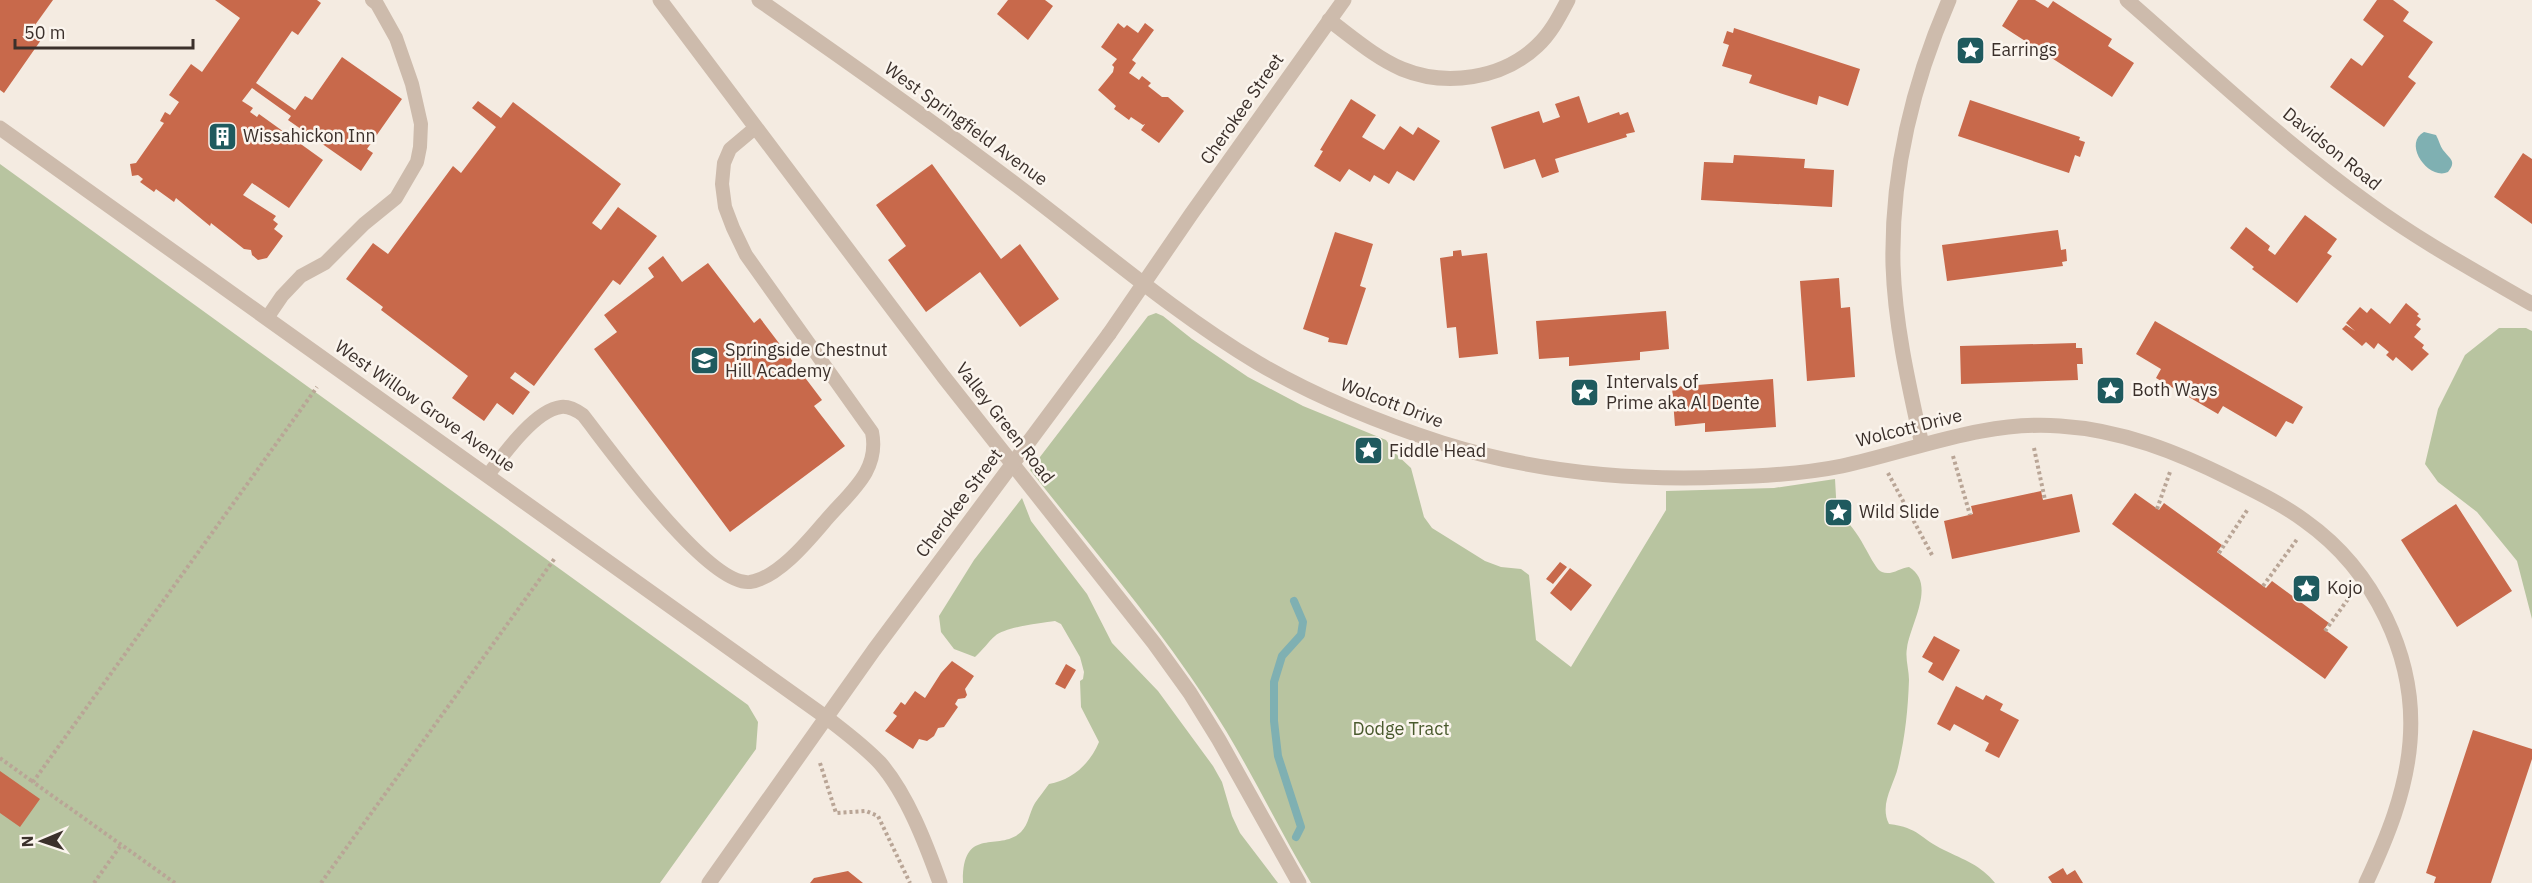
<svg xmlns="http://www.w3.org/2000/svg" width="2532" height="883" font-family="'IBM Plex Sans',sans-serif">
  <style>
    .green { fill: #b8c4a0 }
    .water { fill: #7fb0b2 }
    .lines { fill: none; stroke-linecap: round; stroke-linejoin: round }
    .stream { stroke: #7fb0b2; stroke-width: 8 }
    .building { fill: #c8694b }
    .path { stroke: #b9a596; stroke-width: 4; stroke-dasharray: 3 3; stroke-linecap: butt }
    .lane { stroke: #cdbbac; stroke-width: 14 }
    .street { stroke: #cdbbac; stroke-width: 15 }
    .street-bridge { stroke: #cdbbac; stroke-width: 15 }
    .labels { text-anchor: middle; stroke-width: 5; stroke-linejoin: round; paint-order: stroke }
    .poi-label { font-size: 18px; fill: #3b302b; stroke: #fbf5ee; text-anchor: start }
    .street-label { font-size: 18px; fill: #3b302b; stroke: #fbf5ee }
    .park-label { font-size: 18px; fill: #4a5a2e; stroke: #fbf5ee }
  </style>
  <rect width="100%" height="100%" fill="#f4ebe1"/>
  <!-- green -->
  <path class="green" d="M0,164L748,705L758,722L756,749L660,883H0Z
    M1156,313L1163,316L1192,339L1248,377L1303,406L1386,440L1396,454L1411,468L1424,517L1432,528L1485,561L1501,567L1521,569L1529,575L1536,640L1571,667L1666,510V491L1774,488L1835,479L1837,514C1860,526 1872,569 1882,572C1891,576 1900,568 1909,567C1937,584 1910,624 1907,648C1905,658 1909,670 1909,680C1908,710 1905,738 1898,767C1894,785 1879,804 1889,824C1920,828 1919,838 1944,850C1964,860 1981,865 1995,883H1311C1275,823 1246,759 1207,701C1154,620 1090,546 1030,470L1148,316Z
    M2499,328H2526L2532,331V619L2517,561L2477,512L2438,482L2425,464L2438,409L2465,355Z
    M1022,498L1031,521L1087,594L1112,643L1158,691L1213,766L1222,782L1232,816L1240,833L1278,883H963C962,824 998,853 1021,832C1029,824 1029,813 1035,803C1039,797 1044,791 1049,784C1072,780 1090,764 1099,742L1081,707L1080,681L1083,679L1084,672L1080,657L1061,624L1055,621C1041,623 1005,627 995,636C988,642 983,650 975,657L954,649L941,632L939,616L974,560Z"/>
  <!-- water -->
  <path class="water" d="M2424,132L2436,135C2439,140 2440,146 2443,150C2450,159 2457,161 2448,172C2429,181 2402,144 2424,132Z"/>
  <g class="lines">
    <!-- stream -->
    <path class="stream" d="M1294,601L1303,622L1301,635L1282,656L1274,682V721L1278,756L1301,827L1296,837"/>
  </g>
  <!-- building -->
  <path class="building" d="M0,0H53L30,32L41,40L4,93L0,90Z
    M215,0H317L321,3L298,35L292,31L256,83L295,110L305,96L312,100L342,57L402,99L367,149L373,153L361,171L288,120L291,116L252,88L242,101L253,108L250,112L257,117L259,114L323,160L289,208L252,183L243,195L276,216L273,220L278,224L274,229L283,236L267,258L258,260L252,255L251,250L244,249L211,223L210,226L176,198L174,202L156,189L154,192L140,182L143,179L138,175L132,176L130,164L136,163L164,123L160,121L165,112L170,115L179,102L169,95L191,64L202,72L240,18Z
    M1008,0H1045L1053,6L1028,40L997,14Z
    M2018,0H2035L2048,8L2053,1L2112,39L2108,46L2134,63L2112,97L2002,26Z
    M2377,0H2393L2409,12L2403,21L2433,42L2408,77L2416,83L2384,127L2330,87L2351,58L2362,66L2384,36L2363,20Z
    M1118,23L1124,28L1127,25L1138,33L1145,23L1154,30L1132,60L1136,63L1129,73L1139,80L1142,76L1151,83L1148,86L1162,97H1168L1184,111L1159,143L1141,130L1145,124L1143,125L1131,117L1129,120L1114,109L1116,106L1098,90L1113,72L1114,67L1112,65L1117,59L1101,47Z
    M1734,28L1860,69L1848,106L1819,96L1817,105L1749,83L1752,75L1722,66L1729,45L1723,43L1727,31L1733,33Z
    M1579,96L1588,123L1619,112L1620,115L1628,112L1635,132L1626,134L1627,137L1555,159L1559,172L1542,178L1535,159L1504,169L1491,127L1539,111L1543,123L1560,117L1555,104Z
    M1351,99L1376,115L1362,137L1384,150L1400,126L1413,135L1418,127L1440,141L1414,181L1397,171L1389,184L1374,175L1370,182L1349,169L1340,182L1314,166L1323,151L1320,150Z
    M1970,100L2080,137L2079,140L2085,142L2080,157L2075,155L2069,173L1958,136Z
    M478,101L501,118L513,102L621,184L592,223L601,230L618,207L657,236L620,285L613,280L534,386L515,372L510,378L530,392L513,415L497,403L484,421L452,398L468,376L381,310L383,307L346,279L373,243L388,254L453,166L461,173L496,127L472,108Z
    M2523,153L2532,159V224L2494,197Z
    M1734,155L1805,159L1804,168L1834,170L1832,207L1701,200L1704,162L1733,163Z
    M932,164L1001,259L1020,244L1059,299L1020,327L980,272L926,312L888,260L906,246L876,205Z
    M2305,215L2337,239L2327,253L2332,256L2297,303L2252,269L2254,267L2230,248L2246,227L2270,246L2268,250L2275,255Z
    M2058,230L2061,250L2066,249L2067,261L2062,262L2063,266L1947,281L1942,245Z
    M1335,232L1373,244L1360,286L1366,288L1347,345L1328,342L1329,338L1303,329Z
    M1461,250L1462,256L1487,253L1498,354L1459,358L1456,327L1447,328L1440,258L1453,256V251Z
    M663,256L682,282L708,263L754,323L760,318L822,400L814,406L845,446L730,532L594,349L617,332L604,315L654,277L648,268Z
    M1839,278L1841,308L1850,307L1855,377L1807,381L1800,281Z
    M2406,303L2419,314L2417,316L2421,319L2416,325L2421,329L2414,337L2424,345L2422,348L2429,354L2412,371L2396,357L2393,361L2386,355L2389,352L2378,343L2374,349L2366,342L2362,346L2342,329L2346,325L2355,331L2346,323L2360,307L2367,313L2371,308L2390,324Z
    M1666,311L1669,349L1640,352V360L1569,366V357L1539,359L1536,321Z
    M2155,321L2303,407L2293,424L2286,421L2276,437L2223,406L2218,414L2156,378L2161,369L2136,354Z
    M2076,343V348H2082L2083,364H2077L2078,380L1961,384L1960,346Z
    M1773,379L1776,427L1705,432V423L1675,426L1672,387Z
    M2041,491L2043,500L2072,494L2080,532L1952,559L1944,521L1973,514L1971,506Z
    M2135,493L2159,510L2164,503L2222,545L2217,552L2263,586L2266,588L2272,581L2329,623L2324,629L2348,647L2325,679L2112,524Z
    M2456,504L2512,591L2457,627L2401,540Z
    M1560,562L1567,567L1553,584L1546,579Z
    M1570,568L1592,585L1571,611L1550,593Z
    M1934,636L1960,650L1943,681L1928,672L1933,663L1922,657Z
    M952,661L974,676L965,689L967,695L965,698L958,699L955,704L958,707L944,727L938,728L934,736L927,741L919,739L913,749L885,731L897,716L893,713L901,702L905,705L915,691L925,698L941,673Z
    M1066,664L1076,670L1065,689L1055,684Z
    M1956,686L1983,700L1986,695L2003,704L2000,710L2019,720L1999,758L1985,751L1989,743L1954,724L1950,731L1937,724Z
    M2473,730L2532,749V759L2491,883H2434L2436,877L2426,873Z
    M0,771L40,799L20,827L0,813Z
    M2063,868L2067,875L2075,870L2083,883H2052L2048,877Z
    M848,871L863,883H810L814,878Z"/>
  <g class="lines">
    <!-- path -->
    <path class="path" d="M2034,448L2045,500
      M1953,456L1970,515
      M1888,473L1932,555
      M2157,509L2170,472
      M2219,553L2248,509
      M2263,586L2298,538
      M2325,631L2351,595
      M0,758L33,782
      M820,763L836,813L866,811L878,816L910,883
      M94,883L121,845
      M175,883L33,782L317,387
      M321,883L555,558"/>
    <!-- lane -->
    <path class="lane" d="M267,318L282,296L301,276L325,263L364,224L396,198L417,162L420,147L421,124L412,84L396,38L377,4L372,0
      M488,475C503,455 535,410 561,407C569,406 576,410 583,415C609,448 708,587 750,582C778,578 809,540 826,520C850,492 880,471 872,432L746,255L733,228L725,207L722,184L724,163L730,149L755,128"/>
    <!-- street -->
    <path class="street" d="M660,0L943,376L1154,643L1190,693L1219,740L1299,883
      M759,0C850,63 939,126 1027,193C1102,250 1176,314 1258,363C1316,397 1378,422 1442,443C1534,472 1630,481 1726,477C1765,476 1803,474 1842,466C1915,450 1985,420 2060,426C2122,430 2177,452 2231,479C2257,492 2282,504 2305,521C2374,570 2417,657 2410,742C2406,792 2387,838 2366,883
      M2127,0C2206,69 2283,142 2368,203C2420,241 2477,272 2532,304
      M1329,20C1352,37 1376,58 1402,69C1446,87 1502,79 1537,46C1551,33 1559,17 1568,0
      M0,128L827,718C845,732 864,746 880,763C907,794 926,844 940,883
      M1109,334L1192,213L1344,0
      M1922,445C1909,386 1895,326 1893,265C1891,174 1913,83 1949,0
      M709,883L874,650L953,544"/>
    <!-- street-bridge -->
    <path class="street-bridge" d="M953,544L1109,334"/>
  </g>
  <!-- icons -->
  <defs>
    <symbol id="sight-square" viewBox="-11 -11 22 22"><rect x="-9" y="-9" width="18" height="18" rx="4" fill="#1f5a5e" stroke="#fbf5ee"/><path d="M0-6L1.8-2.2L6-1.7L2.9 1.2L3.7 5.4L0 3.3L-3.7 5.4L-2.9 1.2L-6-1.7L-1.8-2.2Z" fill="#fff"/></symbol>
    <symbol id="building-square" viewBox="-11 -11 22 22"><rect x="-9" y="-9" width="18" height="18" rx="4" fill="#1f5a5e" stroke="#fbf5ee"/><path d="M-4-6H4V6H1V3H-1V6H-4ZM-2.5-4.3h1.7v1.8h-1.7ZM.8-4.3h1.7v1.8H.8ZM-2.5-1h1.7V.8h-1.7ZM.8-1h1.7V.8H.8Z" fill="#fff"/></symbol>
    <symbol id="school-square" viewBox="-11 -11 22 22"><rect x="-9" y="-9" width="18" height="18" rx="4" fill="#1f5a5e" stroke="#fbf5ee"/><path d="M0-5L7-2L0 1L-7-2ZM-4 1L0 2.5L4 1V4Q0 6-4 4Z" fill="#fff"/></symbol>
  </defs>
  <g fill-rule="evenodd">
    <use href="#sight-square" x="1954" y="34" width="33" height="33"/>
    <use href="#building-square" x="206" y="120" width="33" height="33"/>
    <use href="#school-square" x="688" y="344" width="33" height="33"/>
    <use href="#sight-square" x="2094" y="374" width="33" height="33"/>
    <use href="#sight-square" x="1568" y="376" width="33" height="33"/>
    <use href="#sight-square" x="1352" y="434" width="33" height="33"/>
    <use href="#sight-square" x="1822" y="496" width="33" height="33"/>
    <use href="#sight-square" x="2290" y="572" width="33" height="33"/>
  </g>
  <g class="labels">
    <!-- poi labels -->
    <g class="poi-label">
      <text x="1991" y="56">Earrings</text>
      <text x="243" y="142">Wissahickon Inn</text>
      <text x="725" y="356">Springside Chestnut<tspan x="725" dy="21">Hill Academy</tspan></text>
      <text x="1606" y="388">Intervals of<tspan x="1606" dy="21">Prime aka Al Dente</tspan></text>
      <text x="2132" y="396">Both Ways</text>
      <text x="1389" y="457">Fiddle Head</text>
      <text x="1859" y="518">Wild Slide</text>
      <text x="2327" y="594">Kojo</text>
    </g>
    <!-- street labels -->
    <g class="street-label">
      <text transform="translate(1242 109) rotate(-55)" y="6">Cherokee Street</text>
      <text transform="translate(966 124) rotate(36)" y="6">West Springfield Avenue</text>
      <text transform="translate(2332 149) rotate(39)" y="6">Davidson Road</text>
      <text transform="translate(1392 403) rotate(21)" y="6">Wolcott Drive</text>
      <text transform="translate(425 406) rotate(35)" y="6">West Willow Grove Avenue</text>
      <text transform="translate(1005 423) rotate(52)" y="6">Valley Green Road</text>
      <text transform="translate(1909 428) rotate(-14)" y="6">Wolcott Drive</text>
      <text transform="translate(959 503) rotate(-53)" y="6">Cherokee Street</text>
    </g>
    <!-- park labels -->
    <g class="park-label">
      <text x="1401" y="735">Dodge Tract</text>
    </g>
  </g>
  <!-- north arrow -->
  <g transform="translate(42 841) rotate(268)" stroke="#fbf5ee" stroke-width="4.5" paint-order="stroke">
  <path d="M0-4.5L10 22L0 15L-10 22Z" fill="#3b302b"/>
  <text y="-9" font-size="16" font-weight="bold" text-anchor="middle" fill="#3b302b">N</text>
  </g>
  <!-- scale -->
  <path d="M15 39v9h178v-9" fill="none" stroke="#3b302b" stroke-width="3"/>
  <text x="24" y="39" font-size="18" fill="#3b302b" stroke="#fbf5ee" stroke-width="4.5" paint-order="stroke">50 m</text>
</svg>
